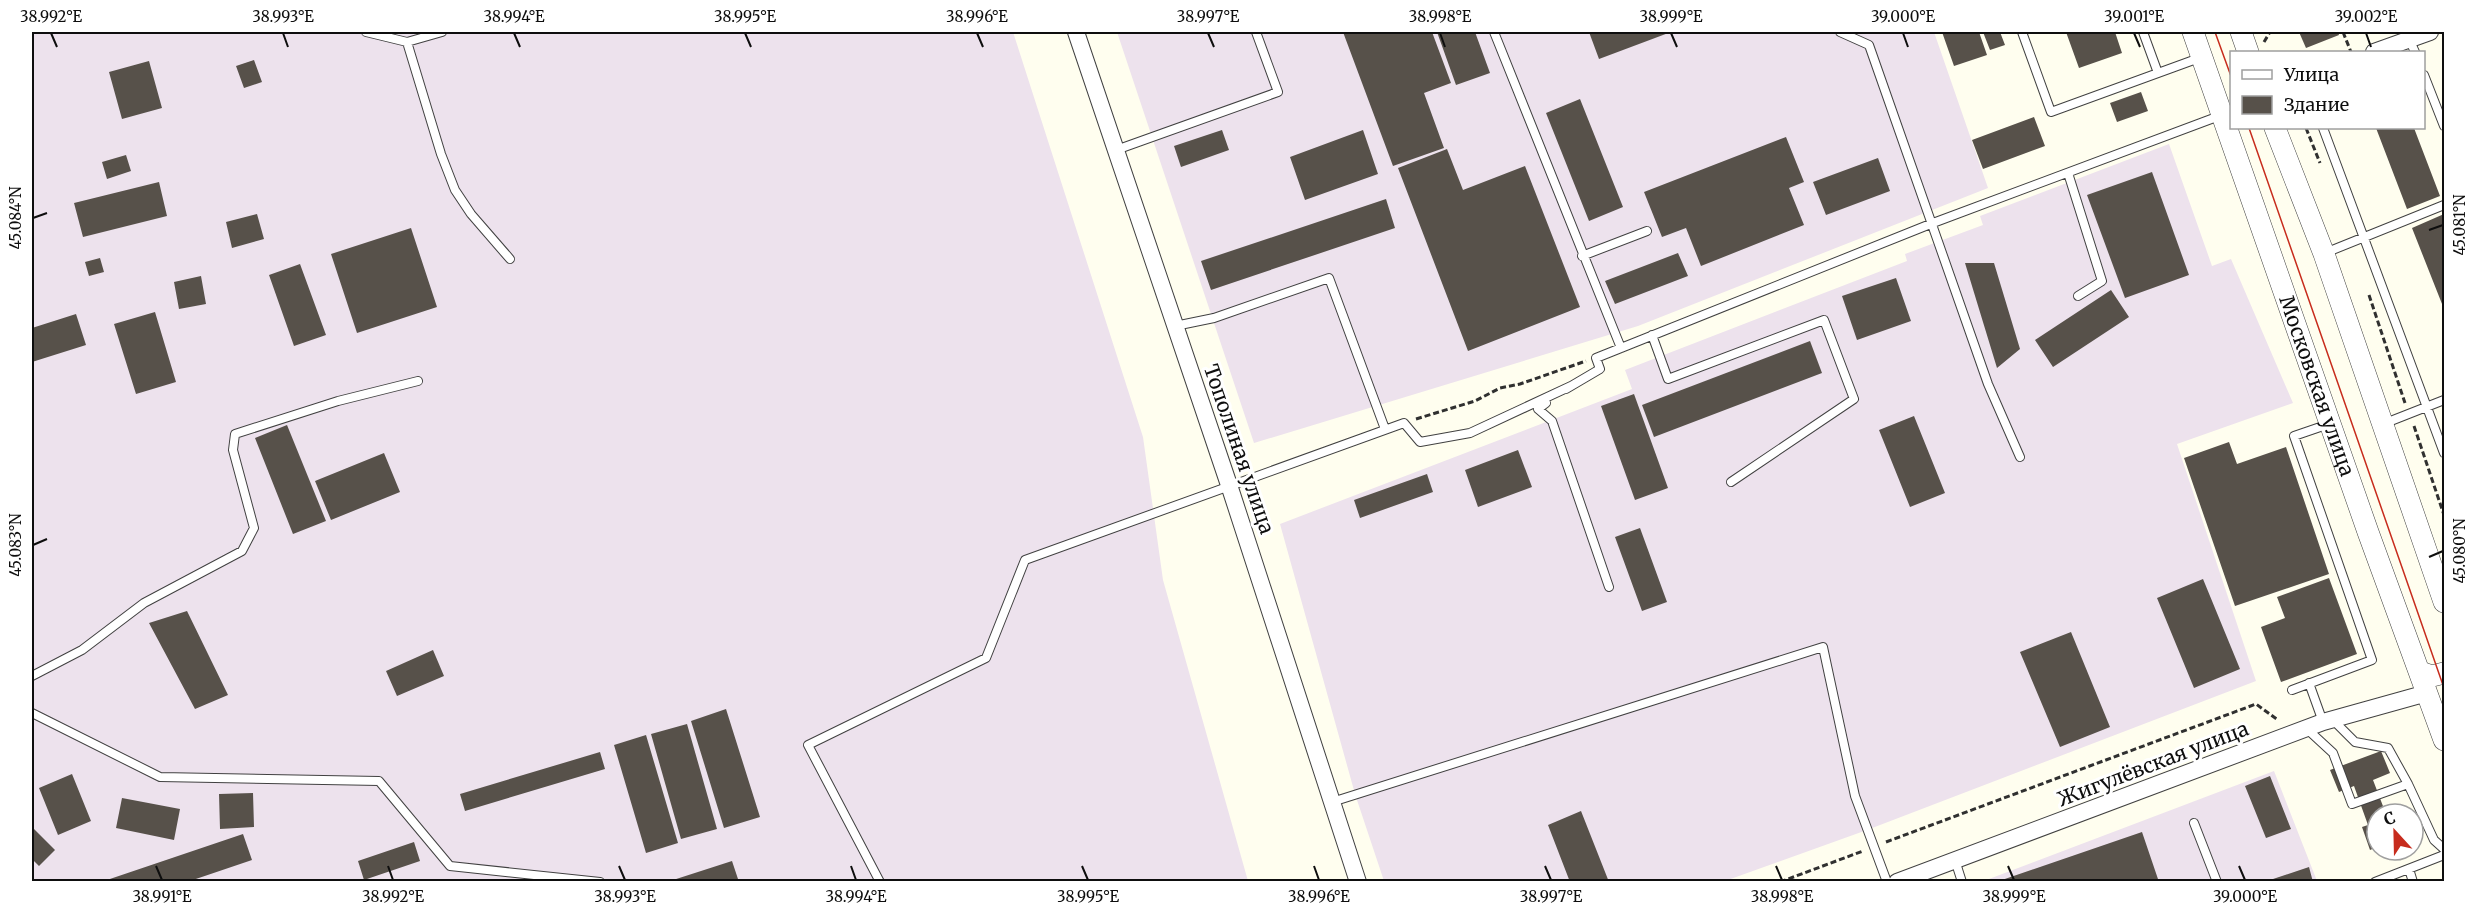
<svg xmlns="http://www.w3.org/2000/svg" width="2476" height="913" font-family="Merriweather,serif">
  <style>
    .industrial { fill: #ede2ed }
    .building { fill: #57514a }
    .lines { fill: none; stroke-linecap: round; stroke-linejoin: round }
    .service-casing { stroke: #414141; stroke-width: 10 }
    .minor-casing { stroke: #414141; stroke-width: 18 }
    .tertiary-casing { stroke: #414141; stroke-width: 22 }
    .path { stroke: #303030; stroke-width: 3; stroke-dasharray: 6 3; stroke-linecap: butt }
    .service { stroke: #fff; stroke-width: 8 }
    .minor { stroke: #fff; stroke-width: 16 }
    .tertiary { stroke: #fff; stroke-width: 21 }
    .tram { stroke: #c72c1d; stroke-width: 1.5 }
    .ticks { fill: none; stroke: #0e0e0e; stroke-width: 2 }
    .labels { text-anchor: middle; stroke-width: 6; stroke-linejoin: round; paint-order: stroke }
    .street-label { font-size: 20px; fill: #0e0e0e; stroke: #fff }
    .neatline { fill: none; stroke: #0e0e0e; stroke-width: 2 }
    .ticks-label { font-size: 15px; text-anchor: middle; fill: #0e0e0e }
  </style>
  <rect width="100%" height="100%" fill="#fffeef"/>
  <!-- industrial -->
  <path class="industrial" d="M32,32H1013L1143,437L1163,580L1248,881H32Z
    M1117,32H1934L1988,188L1638,326L1254,443Z
    M2169,144L2212,266L2231,259L2293,403L2177,444L2256,681L1867,830L1725,881H1384L1355,794L1280,524L1632,389L1625,370L1907,261L1905,254L1983,225L1980,216Z
    M2274,771L2317,881L1981,882Z"/>
  <!-- building -->
  <path class="building" d="M1343,32H1432L1451,83L1424,93L1444,148L1393,166Z
    M1437,32H1475L1490,73L1456,85Z
    M1589,32H1671L1599,59Z
    M1942,32H1979L1987,55L1954,66Z
    M1983,32H2000L2005,45L1990,50Z
    M2066,32H2115L2122,53L2079,68Z
    M2299,32H2338L2339,35L2306,48Z
    M254,60L262,82L244,88L236,66Z
    M149,61L162,108L122,119L109,72Z
    M2141,92L2148,111L2117,122L2110,103Z
    M1580,99L1623,207L1589,221L1546,113Z
    M2034,117L2045,146L1983,169L1972,140Z
    M2376,128H2414L2440,196L2407,209Z
    M1222,130L1229,150L1181,167L1174,146Z
    M1363,130L1378,174L1305,200L1290,157Z
    M1786,137L1804,182L1789,188L1804,225L1701,266L1686,228L1662,237L1644,192Z
    M1447,149L1463,190L1525,166L1580,307L1468,351L1398,168Z
    M126,155L131,171L107,179L102,162Z
    M1878,158L1890,191L1826,215L1813,182Z
    M2152,172L2189,275L2125,298L2087,195Z
    M159,182L167,216L83,237L74,203Z
    M1386,199L1395,228L1211,290L1201,261Z
    M257,214L264,239L232,248L226,222Z
    M2444,214V309L2412,228Z
    M411,228L437,307L357,333L331,254Z
    M1678,253L1688,276L1615,304L1605,281Z
    M100,258L104,272L89,276L85,262Z
    M1965,263H1994L2020,349L1997,368Z
    M300,264L326,335L294,346L269,275Z
    M201,276L206,304L179,309L174,282Z
    M1896,278L1911,321L1857,340L1842,296Z
    M2111,290L2129,317L2053,367L2035,340Z
    M155,312L176,382L136,394L114,324Z
    M76,314L86,345L32,362V328Z
    M1810,341L1822,373L1654,437L1642,405Z
    M1634,394L1668,488L1635,500L1601,406Z
    M1914,416L1945,493L1910,507L1879,430Z
    M287,425L326,521L293,534L255,438Z
    M2229,442L2237,464L2286,447L2329,574L2235,606L2184,458Z
    M1518,450L1532,487L1478,507L1465,470Z
    M384,453L400,492L331,520L315,481Z
    M1427,474L1433,492L1360,518L1354,500Z
    M1640,528L1667,602L1642,611L1615,537Z
    M2329,578L2357,654L2281,682L2261,627L2285,618L2277,597Z
    M2203,579L2240,669L2194,688L2157,598Z
    M187,611L228,695L195,709L149,623Z
    M2071,632L2110,727L2060,747L2020,652Z
    M433,650L444,676L397,696L386,671Z
    M726,709L760,817L724,828L691,721Z
    M687,724L717,829L681,839L651,734Z
    M646,735L678,843L646,853L614,745Z
    M2381,751L2390,773L2373,780L2386,814H2377V847L2370,850L2362,827L2368,825L2354,786L2339,792L2330,770Z
    M600,752L605,769L465,811L460,794Z
    M72,774L91,821L58,835L39,788Z
    M2270,776L2291,829L2266,838L2245,786Z
    M253,793L254,827L220,829L219,794Z
    M122,798L180,809L174,840L116,828Z
    M1581,811L1609,882H1570L1548,825Z
    M32,827L55,850L39,866L32,859Z
    M2142,832L2159,882H1999V881Z
    M243,834L252,860L187,882H101Z
    M414,842L420,861L364,880L358,861Z
    M732,861L739,882H670V881Z
    M2309,867L2313,882H2267V881Z"/>
  <g class="lines">
    <defs>
      <path id="service" d="M366,32L407,42L441,154L455,190L471,214L510,259
        M1494,32L1621,348
        M1840,32L1869,45L1988,384L2020,457
        M2022,32L2051,112L2202,57
        M2143,32L2158,73
        M2409,39L2415,52
        M407,42L442,32
        M2424,75L2444,126
        M2323,128L2444,453
        M1116,150L1278,92L1256,32
        M2068,173L2102,281L2078,296
        M2325,253L2444,205
        M1582,256L1647,231
        M1175,326L1214,318L1329,278L1385,429
        M1652,335L1668,379L1824,320L1854,399L1731,482
        M1566,389L1600,369L1596,358L1621,348L1933,223L2222,115
        M1546,403L1538,409L1552,421L1609,587
        M2383,424L2444,400
        M32,676L82,650L144,603L242,551L254,528L233,450L235,434L338,401L418,381
        M2309,683L2323,722
        M2292,690L2372,660L2294,436L2329,424
        M32,713L160,777L379,781L450,866L600,882
        M2333,720L2355,742L2388,748L2408,784L2434,840L2444,849
        M2307,729L2333,753L2352,804L2408,784
        M1332,802L1823,647L1855,796L1887,882
        M2194,823L2217,882
        M1955,860L1962,882
        M2409,869L2413,882
        M880,882L808,745L986,658L1025,560L1404,423L1420,442L1470,433L1571,386
        M2375,882L2444,855"/>
      <path id="minor" d="M1076,32L1230,488L1358,882
        M2374,52L2430,32
        M1897,882L2323,722L2427,693"/>
      <g id="tertiary">
        <path id="s1" d="M2193,32L2368,532L2444,740"/>
        <path d="M2241,32L2248,52"/>
        <path d="M2275,128L2324,254L2444,602"/>
        <path d="M2420,672L2432,676L2444,673"/>
      </g>
    </defs>
    <!-- service casing -->
    <use href="#service" class="service-casing"/>
    <!-- minor casing -->
    <use href="#minor" class="minor-casing"/>
    <!-- tertiary casing -->
    <use href="#tertiary" class="tertiary-casing"/>
    <!-- path -->
    <path class="path" d="M2343,32L2351,52
      M2264,42L2270,32
      M2306,128L2320,163
      M2369,295L2405,403
      M1416,419L1475,401L1500,388L1520,384L1586,361
      M2414,426L2444,515
      M1886,842L2256,704L2278,720
      M1780,882L1863,851"/>
    <!-- service -->
    <use href="#service" class="service"/>
    <!-- minor -->
    <use href="#minor" class="minor"/>
    <!-- tertiary -->
    <use href="#tertiary" class="tertiary"/>
    <!-- tram -->
    <path class="tram" d="M2215,32L2232,79
      M2249,128L2444,688"/>
  </g>
  <!-- ticks -->
  <path class="ticks" d="M51,33L57,47M283,33L288,47M514,33L520,47M745,33L751,47M977,33L983,47M1208,33L1214,47M1440,33L1445,47M1671,33L1677,47M1903,33L1908,47M2134,33L2140,47M2366,33L2371,47M33,218L47,213M2429,230L2443,225M33,545L47,539M2429,557L2443,551M156,866L162,880M388,866L393,880M619,866L625,880M851,866L856,880M1082,866L1088,880M1314,866L1319,880M1545,866L1551,880M1776,866L1782,880M2008,866L2014,880M2239,866L2245,880"/>
  <g class="labels">
    <!-- street labels -->
    <g class="street-label">
      <text dy="7" stroke="none"><textPath href="#s1" startOffset="375">Московская улица</textPath></text>
      <text transform="translate(1239 449) rotate(71)" y="7">Тополиная улица</text>
      <text transform="translate(2153 764) rotate(-21)" y="7">Жигулёвская улица</text>
    </g>
  </g>
  <!-- border -->
  <rect width="2476" height="913" fill="none" stroke="#ffffff" stroke-width="66"/>
  <!-- legend -->
  <rect x="2230" y="51" width="195" height="78" fill="#ffffff" stroke="#9f9f9f" stroke-width="1.5"/>
  <rect x="2242" y="70" width="30" height="9" fill="#ffffff" stroke="#9f9f9f" stroke-width="1.5"/>
  <text x="2284" y="81" font-size="18" fill="#0e0e0e">Улица</text>
  <rect x="2242" y="96" width="30" height="18" fill="#57514a" stroke="#9f9f9f" stroke-width="1.5"/>
  <text x="2284" y="111" font-size="18" fill="#0e0e0e">Здание</text>
  <!-- north arrow -->
  <g transform="translate(2395 832) rotate(338)"><circle r="28" fill="#ffffff" stroke="#9f9f9f" stroke-width="1.5"/>
  <path d="M0-4.5L10 22L0 15L-10 22Z" fill="#c72c1d"/>
  <text y="-9" font-size="16" font-weight="bold" text-anchor="middle" fill="#0e0e0e">С</text>
  </g>
  <rect x="33" y="33" width="2410" height="847" class="neatline"/>
  <g class="ticks-label">
    <text x="51" y="22">38.992°E</text>
    <text x="283" y="22">38.993°E</text>
    <text x="514" y="22">38.994°E</text>
    <text x="745" y="22">38.995°E</text>
    <text x="977" y="22">38.996°E</text>
    <text x="1208" y="22">38.997°E</text>
    <text x="1440" y="22">38.998°E</text>
    <text x="1671" y="22">38.999°E</text>
    <text x="1903" y="22">39.000°E</text>
    <text x="2134" y="22">39.001°E</text>
    <text x="2366" y="22">39.002°E</text>
    <text transform="translate(16 218) rotate(-90)" y="5">45.084°N</text>
    <text transform="translate(2460 225) rotate(-90)" y="5">45.081°N</text>
    <text transform="translate(16 545) rotate(-90)" y="5">45.083°N</text>
    <text transform="translate(2460 551) rotate(-90)" y="5">45.080°N</text>
    <text x="162" y="902">38.991°E</text>
    <text x="393" y="902">38.992°E</text>
    <text x="625" y="902">38.993°E</text>
    <text x="856" y="902">38.994°E</text>
    <text x="1088" y="902">38.995°E</text>
    <text x="1319" y="902">38.996°E</text>
    <text x="1551" y="902">38.997°E</text>
    <text x="1782" y="902">38.998°E</text>
    <text x="2014" y="902">38.999°E</text>
    <text x="2245" y="902">39.000°E</text>
  </g>
</svg>
